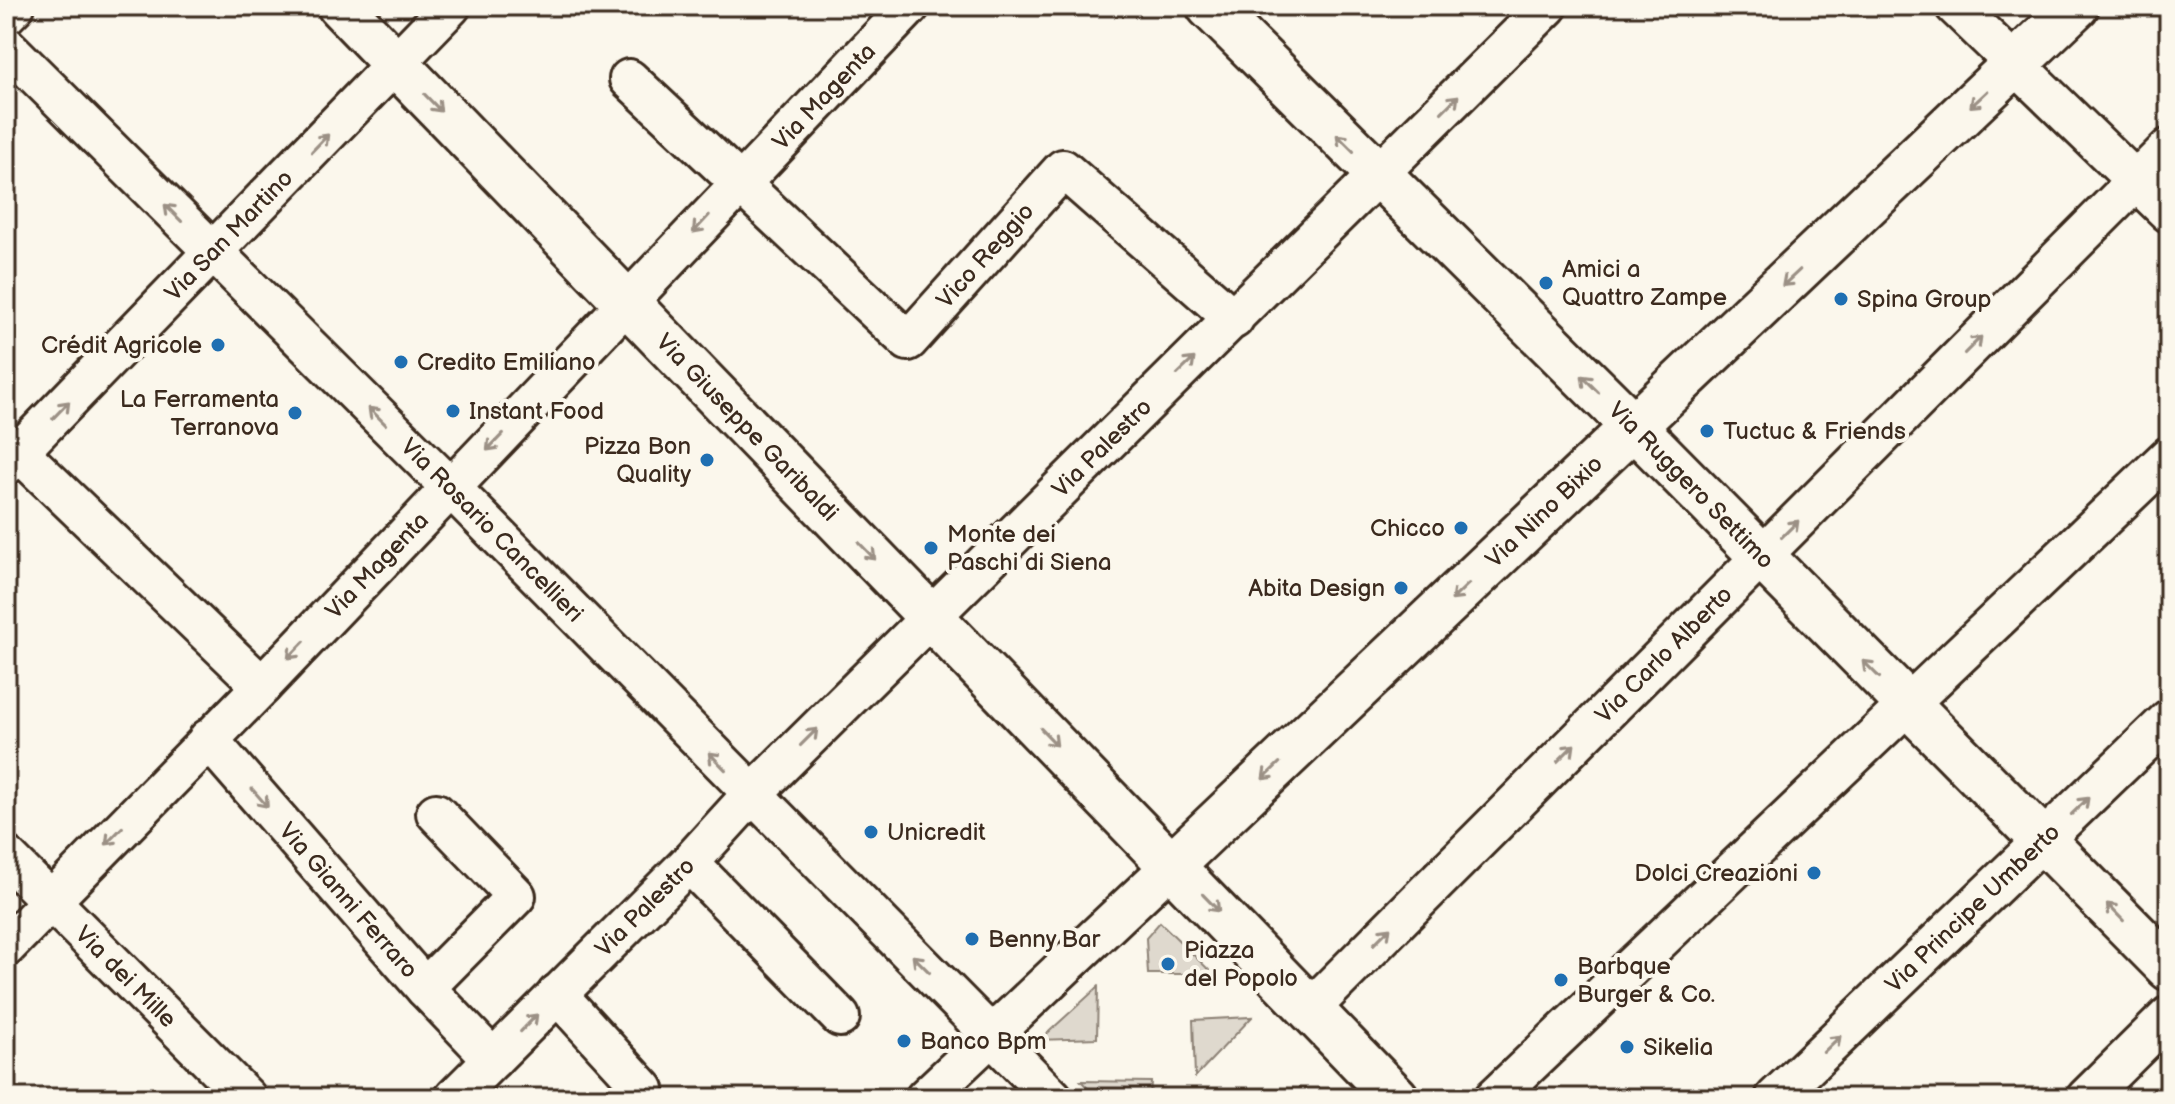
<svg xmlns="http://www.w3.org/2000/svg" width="2175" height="1104" font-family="'Balsamiq Sans',sans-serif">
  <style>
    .green { fill: #dfd9ce; stroke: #8d8276; stroke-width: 2 }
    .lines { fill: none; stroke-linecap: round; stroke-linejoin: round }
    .minor-casing { stroke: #3b2a1e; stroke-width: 44 }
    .major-casing { stroke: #3b2a1e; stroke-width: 50 }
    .minor { stroke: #fbf7ec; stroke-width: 38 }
    .major { stroke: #fbf7ec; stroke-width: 44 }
    .oneway { stroke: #9b9085 }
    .poi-dot { fill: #1f6fb2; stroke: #fbf7ec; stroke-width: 3 }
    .labels { text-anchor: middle; stroke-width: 8; stroke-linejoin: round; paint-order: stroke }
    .street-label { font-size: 24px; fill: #3b2a1e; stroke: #fbf7ec }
    .poi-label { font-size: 24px; fill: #3b2a1e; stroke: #fbf7ec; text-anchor: start }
  </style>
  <rect width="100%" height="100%" fill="#fbf7ec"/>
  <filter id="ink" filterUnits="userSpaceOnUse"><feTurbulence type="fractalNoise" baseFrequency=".0125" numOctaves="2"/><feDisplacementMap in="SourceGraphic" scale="16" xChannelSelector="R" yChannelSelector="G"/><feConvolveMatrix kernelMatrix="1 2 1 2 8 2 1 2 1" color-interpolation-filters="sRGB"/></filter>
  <g filter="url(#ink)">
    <!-- green -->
    <path class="green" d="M1160,922L1213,974H1148L1146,938Z
      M1098,987L1097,1038L1040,1040Z
      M1252,1017L1195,1077L1193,1020Z
      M1081,1081L1151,1082L1150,1098H1097Z"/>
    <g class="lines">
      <defs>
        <g id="minor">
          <path d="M1955,6L2169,213"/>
          <path d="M6,15L15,6"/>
          <path id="s1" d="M6,46L451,488L1053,1098"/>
          <path id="s2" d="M629,79L908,341L1063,169L1234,319"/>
          <path d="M19,452L262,686"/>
          <path id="s3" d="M6,465L451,6"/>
          <path id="s4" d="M208,739L425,988L493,1059"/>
          <path id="s5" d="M6,856L247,1098"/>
          <path d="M689,863L840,1017"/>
          <path id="s6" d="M6,947L262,686L910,6"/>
          <path d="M425,988L516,896L436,813"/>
          <path d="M557,994L644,1089"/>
          <path id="s7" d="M1312,1007L2169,148"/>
          <path id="s8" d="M454,1098L689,863L751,795L1548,6"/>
          <path d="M925,1098L1173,864"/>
          <path d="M1494,1098L2169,456"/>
          <path id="s9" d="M1775,1098L2169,719"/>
          <path d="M2086,1098L2169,1016"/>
        </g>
        <g id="major">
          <path id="s10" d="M340,6L1396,1098"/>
          <path id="s11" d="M1209,6L1634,427L2169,968"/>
          <path id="s12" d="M1173,864L2076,6"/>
        </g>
      </defs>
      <!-- minor casing -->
      <use href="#minor" class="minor-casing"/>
      <!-- major casing -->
      <use href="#major" class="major-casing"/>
      <!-- minor -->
      <use href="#minor" class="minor"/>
      <!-- major -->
      <use href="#major" class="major"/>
    </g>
    <!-- one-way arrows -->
    <defs><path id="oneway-shaft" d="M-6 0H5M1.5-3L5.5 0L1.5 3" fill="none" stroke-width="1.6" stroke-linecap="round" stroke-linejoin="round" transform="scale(2)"/></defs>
    <g class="oneway">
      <use href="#oneway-shaft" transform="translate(1979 99) rotate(137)"/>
      <use href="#oneway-shaft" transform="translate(433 103) rotate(46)"/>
      <use href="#oneway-shaft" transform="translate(1450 104) rotate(-45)"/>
      <use href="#oneway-shaft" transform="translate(320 143) rotate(-46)"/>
      <use href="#oneway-shaft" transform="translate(1345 143) rotate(-135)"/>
      <use href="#oneway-shaft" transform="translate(173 213) rotate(-135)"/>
      <use href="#oneway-shaft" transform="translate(701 224) rotate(133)"/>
      <use href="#oneway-shaft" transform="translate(1791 278) rotate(137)"/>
      <use href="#oneway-shaft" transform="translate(1973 345) rotate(-45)"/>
      <use href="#oneway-shaft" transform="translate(1186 366) rotate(-44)"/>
      <use href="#oneway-shaft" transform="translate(1590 384) rotate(-135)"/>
      <use href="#oneway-shaft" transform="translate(61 410) rotate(-46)"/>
      <use href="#oneway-shaft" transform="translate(377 416) rotate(-135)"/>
      <use href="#oneway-shaft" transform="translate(495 442) rotate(134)"/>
      <use href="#oneway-shaft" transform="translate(1790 529) rotate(-45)"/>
      <use href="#oneway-shaft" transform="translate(867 551) rotate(46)"/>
      <use href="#oneway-shaft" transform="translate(1460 592) rotate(136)"/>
      <use href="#oneway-shaft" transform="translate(296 650) rotate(134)"/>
      <use href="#oneway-shaft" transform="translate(1871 669) rotate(-135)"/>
      <use href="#oneway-shaft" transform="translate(809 737) rotate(-45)"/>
      <use href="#oneway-shaft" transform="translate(1049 737) rotate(46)"/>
      <use href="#oneway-shaft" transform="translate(1566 753) rotate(-45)"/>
      <use href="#oneway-shaft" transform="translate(717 761) rotate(-134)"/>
      <use href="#oneway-shaft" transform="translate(1271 771) rotate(136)"/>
      <use href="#oneway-shaft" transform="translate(260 798) rotate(49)"/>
      <use href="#oneway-shaft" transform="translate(2080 806) rotate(-44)"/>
      <use href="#oneway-shaft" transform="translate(114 836) rotate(134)"/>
      <use href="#oneway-shaft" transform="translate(1211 903) rotate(46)"/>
      <use href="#oneway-shaft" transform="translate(2115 912) rotate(-134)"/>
      <use href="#oneway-shaft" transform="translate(1382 936) rotate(-45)"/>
      <use href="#oneway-shaft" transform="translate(921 964) rotate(-135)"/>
      <use href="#oneway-shaft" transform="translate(529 1023) rotate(-46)"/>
      <use href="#oneway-shaft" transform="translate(1832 1044) rotate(-44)"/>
    </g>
  </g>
  <!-- markers -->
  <g class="poi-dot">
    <circle cx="1546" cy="283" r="8"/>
    <circle cx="1841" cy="299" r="8"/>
    <circle cx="218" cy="345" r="8"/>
    <circle cx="401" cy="362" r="8"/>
    <circle cx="453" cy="411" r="8"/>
    <circle cx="295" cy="413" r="8"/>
    <circle cx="1707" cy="431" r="8"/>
    <circle cx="707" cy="460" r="8"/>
    <circle cx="1461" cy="528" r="8"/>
    <circle cx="931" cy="548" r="8"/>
    <circle cx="1401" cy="588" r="8"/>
    <circle cx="871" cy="832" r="8"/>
    <circle cx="1814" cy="873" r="8"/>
    <circle cx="972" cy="939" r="8"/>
    <circle cx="1168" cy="964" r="8"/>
    <circle cx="1561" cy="980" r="8"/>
    <circle cx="904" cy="1041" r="8"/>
    <circle cx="1627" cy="1047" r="8"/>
  </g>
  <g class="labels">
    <!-- street labels -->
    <g class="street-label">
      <text dy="8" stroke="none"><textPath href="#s6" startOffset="1180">Via Magenta</textPath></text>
      <text dy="8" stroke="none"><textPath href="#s3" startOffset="320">Via San Martino</textPath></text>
      <text dy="8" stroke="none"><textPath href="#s2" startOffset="498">Vico Reggio</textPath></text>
      <text dy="8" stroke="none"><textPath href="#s10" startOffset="586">Via Giuseppe Garibaldi</textPath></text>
      <text dy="8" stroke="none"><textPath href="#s8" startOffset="918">Via Palestro</textPath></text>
      <text dy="8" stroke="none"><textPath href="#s11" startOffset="680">Via Ruggero Settimo</textPath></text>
      <text dy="8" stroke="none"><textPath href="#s12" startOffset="512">Via Nino Bixio</textPath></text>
      <text dy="8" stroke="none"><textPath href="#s1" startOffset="686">Via Rosario Cancellieri</textPath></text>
      <text dy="8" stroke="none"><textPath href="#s6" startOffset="532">Via Magenta</textPath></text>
      <text dy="8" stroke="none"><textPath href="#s7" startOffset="498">Via Carlo Alberto</textPath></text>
      <text dy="8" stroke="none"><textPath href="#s4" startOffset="214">Via Gianni Ferraro</textPath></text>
      <text dy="8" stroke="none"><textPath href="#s8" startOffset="270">Via Palestro</textPath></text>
      <text dy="8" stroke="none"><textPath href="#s9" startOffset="274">Via Principe Umberto</textPath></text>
      <text dy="8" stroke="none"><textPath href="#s5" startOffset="170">Via dei Mille</textPath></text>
    </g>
    <!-- poi labels -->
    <g class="poi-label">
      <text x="1562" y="277">Amici a<tspan x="1562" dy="28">Quattro Zampe</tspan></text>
      <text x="1857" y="307">Spina Group</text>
      <text x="202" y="353" text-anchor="end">Crédit Agricole</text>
      <text x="417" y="370">Credito Emiliano</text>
      <text x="279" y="407" text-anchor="end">La Ferramenta<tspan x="279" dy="28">Terranova</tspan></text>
      <text x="469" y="419">Instant Food</text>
      <text x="1723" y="439">Tuctuc &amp; Friends</text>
      <text x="691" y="454" text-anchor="end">Pizza Bon<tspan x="691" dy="28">Quality</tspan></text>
      <text x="1445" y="536" text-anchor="end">Chicco</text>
      <text x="947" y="542">Monte dei<tspan x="947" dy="28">Paschi di Siena</tspan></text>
      <text x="1385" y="596" text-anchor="end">Abita Design</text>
      <text x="887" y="840">Unicredit</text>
      <text x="1798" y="881" text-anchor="end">Dolci Creazioni</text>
      <text x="988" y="947">Benny Bar</text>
      <text x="1184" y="958">Piazza<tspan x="1184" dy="28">del Popolo</tspan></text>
      <text x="1577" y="974">Barbque<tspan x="1577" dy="28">Burger &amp; Co.</tspan></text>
      <text x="920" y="1049">Banco Bpm</text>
      <text x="1643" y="1055">Sikelia</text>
    </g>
  </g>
  <!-- margin -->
  <rect width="2175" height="1104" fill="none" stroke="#fbf7ec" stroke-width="32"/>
  <rect x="16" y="16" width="2143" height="1072" fill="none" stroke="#3b2a1e" stroke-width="3" filter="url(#ink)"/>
</svg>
